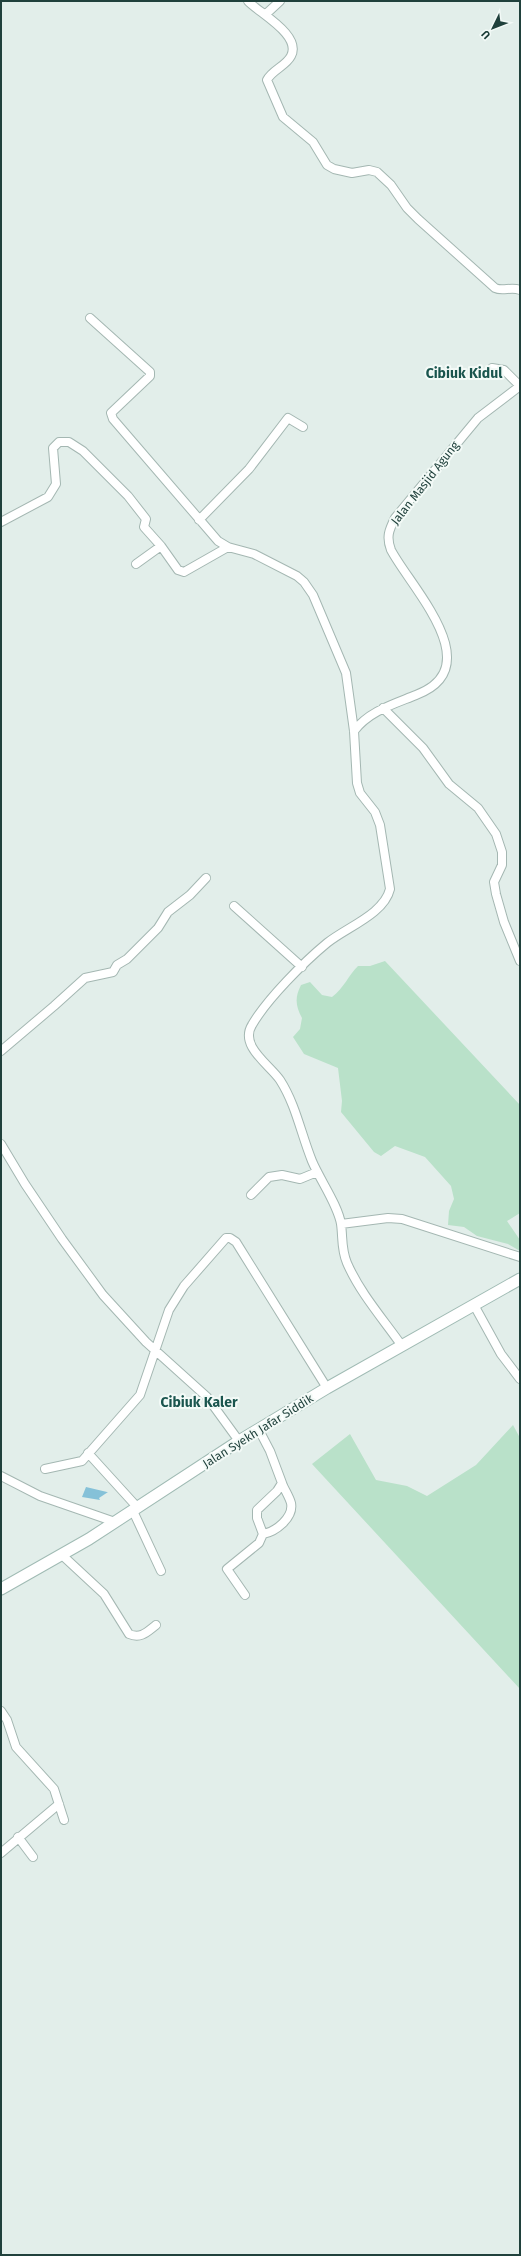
<svg xmlns="http://www.w3.org/2000/svg" width="521" height="2256" font-family="'Fira Sans',sans-serif">
  <style>
    .green { fill: #b9e1c9 }
    .water { fill: #85c1d8 }
    .lines { fill: none; stroke-linecap: round; stroke-linejoin: round }
    .street-casing { stroke: #a4b7b2; stroke-width: 10 }
    .secondary-casing { stroke: #a0bbb4; stroke-width: 13 }
    .street { stroke: #fff; stroke-width: 8 }
    .secondary { stroke: #fff; stroke-width: 11 }
    .labels { text-anchor: middle; stroke-width: 4; stroke-linejoin: round; paint-order: stroke }
    .street-label { font-size: 12px; fill: #20413c; stroke: #f3faf7 }
    .quarter-label { font-size: 14px; font-weight: bold; fill: #1a554e; stroke: #f3faf7 }
  </style>
  <rect width="100%" height="100%" fill="#e2eeea"/>
  <!-- green -->
  <path class="green" d="M385,961L520,1105V1213L507,1221L520,1240V1251L508,1244L477,1236L464,1227L448,1225L449,1211L454,1199L451,1186L425,1157L395,1146L381,1156L374,1152L341,1112L342,1101L338,1068L304,1054L293,1037L300,1029L302,1018C295,1005 295,997 301,985L310,982L322,995L332,997C344,988 348,976 358,966H370Z
    M513,1425L520,1438V1689L312,1464L350,1434L376,1480L407,1486L427,1496L476,1465Z"/>
  <!-- water -->
  <path class="water" d="M86,1487L107,1492H108L99,1498L100,1500L82,1497Z"/>
  <g class="lines">
    <defs>
      <path id="street" d="M248,1C259,13 302,35 291,56C286,66 272,70 267,80L283,117L313,142L327,165L334,169L352,173L369,170L377,172L391,185L407,208L418,219L495,288C503,292 511,286 520,290
        M266,14L280,1
        M90,318L150,372V376L111,413L113,419L218,541L228,547L254,554L297,576L304,582L313,595L346,673L354,731L357,783L360,793L375,812L380,825L390,889C384,914 347,927 327,943C304,962 267,999 252,1025C239,1046 270,1065 280,1080C296,1105 301,1134 312,1161C320,1180 338,1205 341,1224C343,1238 341,1249 347,1263C360,1293 383,1319 402,1346
        M492,368L504,370L520,386
        M199,520L249,469L288,418L303,427
        M1,522L48,497L56,484L53,448L59,442H69L83,451L128,496L146,519L144,527L161,546
        M136,564L161,546L178,570L184,572L228,547
        M383,708L423,748L449,784L478,808L496,834L502,852V865L494,882L496,894L504,922L520,961
        M354,731C369,711 394,704 416,695C490,667 411,588 391,550C386,537 389,530 395,518L478,418L520,386
        M234,906L302,967
        M1,1051L54,1006L85,978L113,972L117,965L127,959L158,928L168,912L190,895L206,878
        M1,1144L25,1184L62,1239L103,1295L146,1342L207,1397L239,1441
        M251,1195L269,1177L282,1175L300,1179L317,1172
        M341,1224L388,1218L402,1219L520,1257
        M474,1305L501,1354L520,1379
        M88,1453L138,1508
        M45,1469L82,1461L140,1395L169,1310L184,1286L226,1238H230L236,1242L327,1388
        M1,1476L40,1496L115,1522
        M133,1511L161,1571
        M263,1534C275,1532 294,1518 291,1503C289,1496 284,1489 282,1483
        M62,1555L104,1594L129,1634C141,1639 147,1632 156,1625
        M245,1595L227,1569L259,1543L263,1534L257,1518V1510L277,1491L282,1483L270,1451L259,1430
        M1,1711L7,1720L16,1747L54,1789L64,1820
        M18,1837L33,1857
        M1,1853L59,1804"/>
      <path id="secondary" d="M1,1589L89,1539L239,1441L327,1388L520,1279"/>
    </defs>
    <!-- street casing -->
    <use href="#street" class="street-casing"/>
    <!-- secondary casing -->
    <use href="#secondary" class="secondary-casing"/>
    <!-- street -->
    <use href="#street" class="street"/>
    <!-- secondary -->
    <use href="#secondary" class="secondary"/>
  </g>
  <g class="labels">
    <!-- street labels -->
    <g class="street-label">
      <text transform="translate(425 483) rotate(-52)" y="4">Jalan Masjid Agung</text>
      <text transform="translate(258 1431) rotate(-32)" y="4">Jalan Syekh Jafar Siddik</text>
    </g>
    <!-- quarter labels -->
    <g class="quarter-label">
      <text x="464" y="378">Cibiuk Kidul</text>
      <text x="199" y="1407">Cibiuk Kaler</text>
    </g>
  </g>
  <!-- border -->
  <rect width="521" height="2256" fill="none" stroke="#20413c" stroke-width="4"/>
  <!-- north arrow -->
  <g transform="translate(493 28) rotate(227)" stroke="#f3faf7" stroke-width="3" paint-order="stroke">
  <path d="M0-3L7 15L0 10L-7 15Z" fill="#20413c"/>
  <text y="-6" font-size="11" font-weight="bold" text-anchor="middle" fill="#20413c">U</text>
  </g>
</svg>
